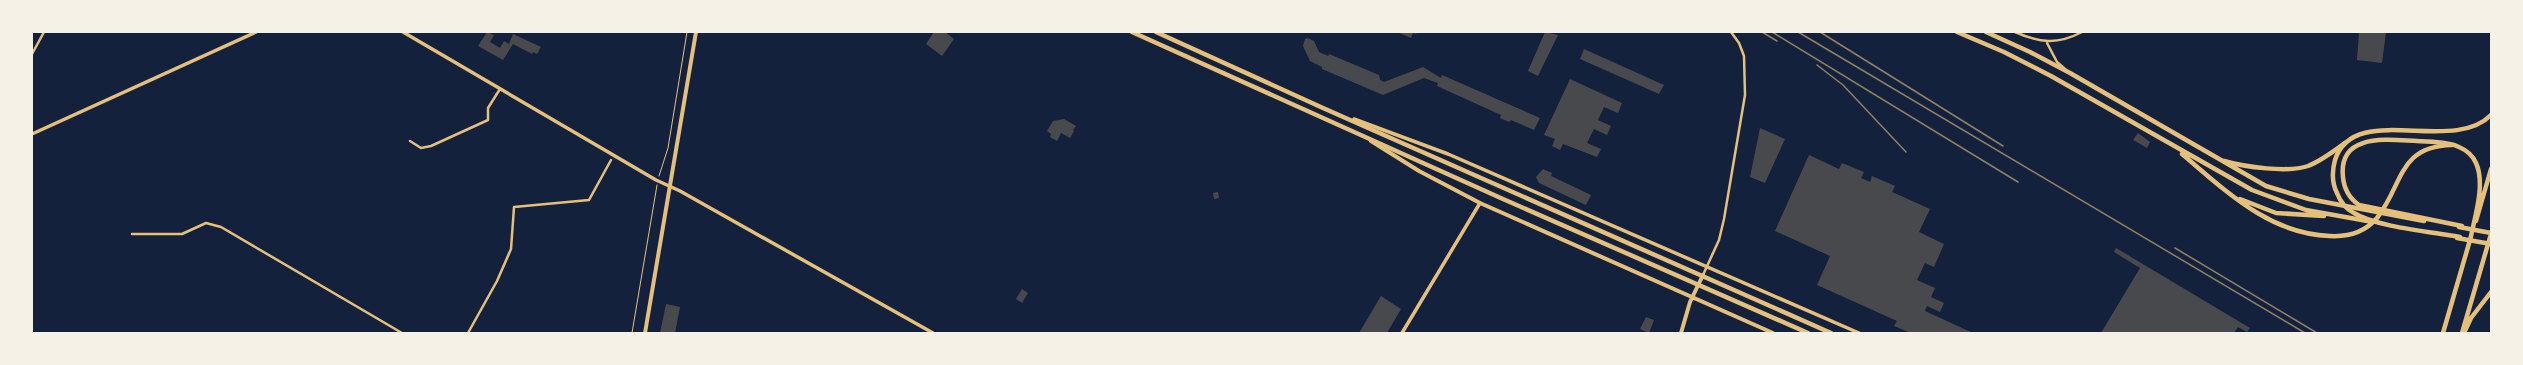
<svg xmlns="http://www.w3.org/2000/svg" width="2523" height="365" font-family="'Noto Sans',sans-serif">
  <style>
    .building { fill: #48494c }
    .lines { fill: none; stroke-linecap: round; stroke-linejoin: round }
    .path { stroke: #e5c07b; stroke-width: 1 }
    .minor { stroke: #e5c07b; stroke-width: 2.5 }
    .tertiary { stroke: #e5c07b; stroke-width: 3.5 }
    .secondary { stroke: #e5c07b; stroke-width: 4 }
    .primary { stroke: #e5c07b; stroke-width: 4.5 }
    .trunk { stroke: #e5c07b; stroke-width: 4.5 }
    .rail { stroke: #918062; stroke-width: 1.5 }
  </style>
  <rect width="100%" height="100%" fill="#14213d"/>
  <!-- building -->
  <path class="building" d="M487,32L494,35L490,42L500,48L504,41L509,44L513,34L541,47L537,54L533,52L532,54L513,44L503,60L478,46Z
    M934,32H945L954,39L942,56L926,44Z
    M1397,32H1417L1416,34L1413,33L1411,38Z
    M1545,32L1558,35L1538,76L1528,71Z
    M2359,32H2386L2382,63L2357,60Z
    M1308,38L1314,41L1319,52L1328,56L1329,54L1379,75L1380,80L1384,82L1423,67L1441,78L1442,75L1540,118L1534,130L1511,120L1509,122L1500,118L1501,115L1437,86L1438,83L1424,78L1383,95L1322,69V67L1310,61L1303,46L1305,39Z
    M1584,49L1664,85L1659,94L1580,59Z
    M1570,79L1622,103L1618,113L1604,107L1598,120L1611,126L1607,135L1594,129L1587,143L1601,149L1597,157L1563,144L1560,150L1552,146L1555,139L1544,135Z
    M1064,119L1076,126L1073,130L1074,131L1070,138L1061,133L1057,141L1050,137L1051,134L1047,131L1053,121Z
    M1760,128L1785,139L1765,183L1750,177Z
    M2138,133L2150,142L2147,148L2133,140Z
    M1809,155L1839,169L1842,163L1864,172L1861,178L1870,182L1872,176L1895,186L1892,192L1930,209L1919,232L1944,244L1934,267L1925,263L1917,280L1935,288L1931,297L1944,303L1940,312L1927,306L1925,311L1973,333H1911L1894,326L1897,321L1817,285L1830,256L1775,231Z
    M1543,169L1552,173L1551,176L1591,195L1586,205L1539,183L1536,177Z
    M1218,192L1219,198L1214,199L1213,193Z
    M2116,248L2250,328L2247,332L2238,327L2234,333H2101L2140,268L2114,252Z
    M1022,289L1028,293L1022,303L1016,299Z
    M1381,296L1401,309L1387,333H1359Z
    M666,304L680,307L675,333H660Z
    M1646,317L1654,320L1649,333L1640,329Z"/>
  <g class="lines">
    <!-- path -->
    <path class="path" d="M659,176L668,148L687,32
      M632,333L657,185"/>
    <!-- minor -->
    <path class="minor" d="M2015,32C2040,43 2057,45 2082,32
      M2047,43L2057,62L2065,69
      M32,54L44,32
      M410,141L421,148L431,146L488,120V108L500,89
      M132,234H182L206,223L221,227L402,333
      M1703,275L1719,240L1724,219L1745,95L1744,56L1739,43L1731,32
      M468,333L497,281L511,249L514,207L589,200L611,160"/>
    <!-- tertiary -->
    <path class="tertiary" d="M403,32L656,180L680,191L933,333
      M1354,119L1448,154L1859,333
      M32,134L256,32
      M1402,333L1480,203"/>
    <!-- secondary -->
    <path class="secondary" d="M1371,141L1419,171L1480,203L1773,333
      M645,333L696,32
      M1681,333L1690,302L1703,275"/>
    <!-- primary -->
    <path class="primary" d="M1132,32L1503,199L1808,333
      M1156,32L1323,108L1831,333
      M1957,32L2004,52L2051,76L2252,190L2306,210L2373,222
      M1986,32L2030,52L2070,73L2266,186L2309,199L2424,221
      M2182,154C2226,191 2269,234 2330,236C2348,237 2365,232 2377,218C2403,185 2398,146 2452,145
      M2224,161C2245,167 2288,173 2308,166C2321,161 2334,151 2345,143
      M2240,199L2276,213L2324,216
      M2459,227L2491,233
      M2457,238L2491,244"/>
    <!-- trunk -->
    <path class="trunk" d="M2476,221L2491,169
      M2462,226L2359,205C2349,198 2344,189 2343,177C2338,132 2389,140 2417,141C2429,142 2448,141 2459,147C2466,150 2473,156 2476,163C2486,185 2474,219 2470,241
      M2460,237C2433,232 2376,227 2354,213C2346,209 2340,201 2337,193C2332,183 2332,171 2335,160C2354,101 2452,155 2491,115
      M2443,333L2470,240
      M2462,333L2491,234
      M2464,333L2471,318L2491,292"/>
    <!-- rail -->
    <path class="rail" d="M1762,32L1777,41
      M1772,32L2018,182
      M1798,32L2305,333
      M1820,32L2003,146
      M1817,65L1843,85L1906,152
      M2175,248L2317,333"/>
  </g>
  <!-- border -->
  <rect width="2523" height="365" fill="none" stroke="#f6f1e7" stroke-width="66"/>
</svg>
